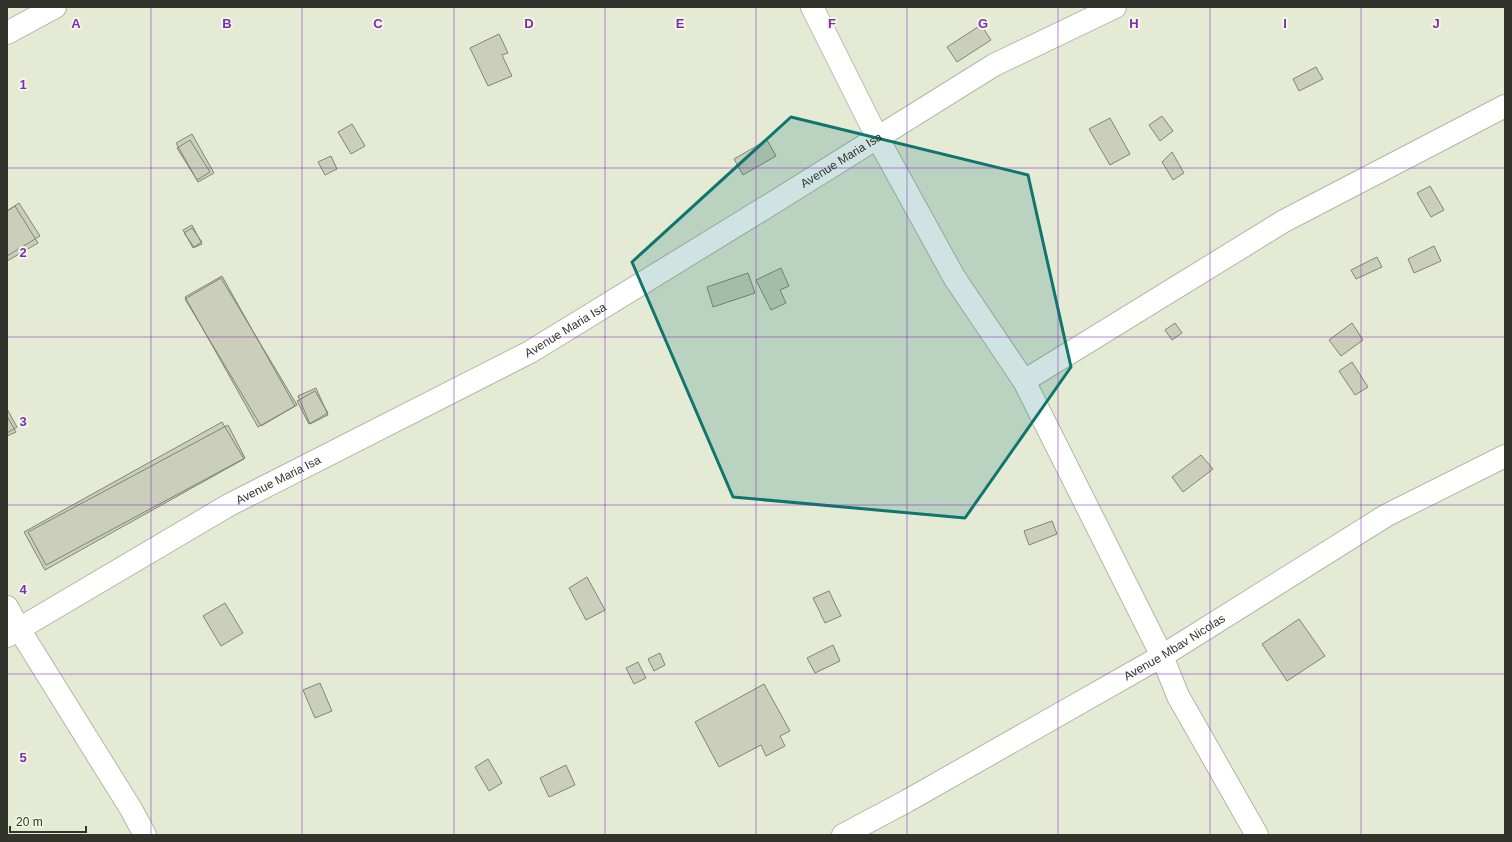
<svg xmlns="http://www.w3.org/2000/svg" width="1512" height="842" font-family="Helvetica,sans-serif">
  <style>
    .building { fill: #caceba; stroke: #818573 }
    .lines { fill: none; stroke-linecap: round; stroke-linejoin: round }
    .minor-casing { stroke: #b3b7a4; stroke-width: 24 }
    .minor { stroke: #fff; stroke-width: 22 }
    .marked { fill: #0f766e; fill-opacity: 0.2; stroke: #0f766e; stroke-width: 3; stroke-linejoin: round }
    .grid { fill: none; stroke: #7b2cbf; stroke-width: 1; stroke-opacity: 0.55 }
    .labels { text-anchor: middle; stroke-width: 4; stroke-linejoin: round; paint-order: stroke }
    .street-label { font-size: 12px; fill: #32342c; stroke: #f3f7e2 }
    .grid-label { font-size: 13px; text-anchor: middle; font-weight: bold; fill: #7b2cbf; stroke: #f3f7e2; stroke-width: 4; stroke-linejoin: round; paint-order: stroke }
  </style>
  <rect width="100%" height="100%" fill="#e5ead5"/>
  <!-- building -->
  <path class="building" d="M981,25L991,40L957,62L947,47Z
    M499,34L508,53L502,55L512,76L488,86L470,48Z
    M1316,67L1323,79L1299,91L1293,79Z
    M1162,116L1173,131L1160,141L1149,125Z
    M1110,118L1130,154L1110,165L1089,129Z
    M352,124L365,146L351,154L338,132Z
    M192,134L214,173L198,182L176,143Z
    M190,140L210,172L197,180L177,148Z
    M767,140L776,156L743,175L734,159Z
    M1172,152L1184,173L1173,180L1162,162Z
    M331,156L337,169L325,175L318,162Z
    M1430,186L1444,210L1431,217L1417,193Z
    M19,203L40,236L7,256V211Z
    M15,206L38,243L7,261V211Z
    M192,225L202,244L193,248L183,230Z
    M192,228L202,242L194,247L184,233Z
    M1434,246L1441,261L1414,273L1408,259Z
    M1377,257L1382,267L1356,279L1351,270Z
    M781,268L789,286L780,290L786,303L771,310L756,280Z
    M748,273L755,293L713,307L707,287Z
    M222,276L295,406L258,427L185,297Z
    M221,278L297,405L261,426L185,299Z
    M1175,323L1182,333L1172,340L1165,330Z
    M1352,323L1363,340L1341,356L1329,340Z
    M1352,362L1368,387L1355,395L1339,371Z
    M316,388L328,415L310,424L298,396Z
    M315,391L328,413L309,424L297,401Z
    M7,409L17,427L7,433Z
    M7,416L16,432L7,436Z
    M222,422L244,459L45,570L24,532Z
    M228,425L245,458L46,565L28,532Z
    M1201,455L1213,469L1183,492L1172,477Z
    M1052,521L1057,534L1029,545L1024,531Z
    M587,577L605,610L586,620L569,588Z
    M829,591L841,616L825,623L813,598Z
    M225,603L243,633L221,646L203,616Z
    M1299,619L1325,656L1287,681L1262,644Z
    M833,645L840,661L815,673L807,658Z
    M660,653L665,665L654,671L648,659Z
    M638,662L646,678L634,684L626,668Z
    M320,683L332,711L315,718L303,690Z
    M764,684L790,731L780,736L785,746L766,756L761,745L719,767L695,722Z
    M488,759L502,783L489,791L475,767Z
    M566,765L575,785L549,797L540,778Z"/>
  <g class="lines">
    <defs>
      <g id="minor">
        <path d="M812,7L877,137L954,277L1024,381L1162,656L1178,696L1257,835"/>
        <path d="M7,33L55,7"/>
        <path d="M1024,381L1284,221L1505,106"/>
        <path d="M7,607L19,629L131,809L145,835"/>
        <path id="s1" d="M7,636L229,505L530,352L763,209L994,65L1115,7"/>
        <path id="s2" d="M843,835L907,801L1162,656L1387,515L1505,456"/>
      </g>
    </defs>
    <!-- minor casing -->
    <use href="#minor" class="minor-casing"/>
    <!-- minor -->
    <use href="#minor" class="minor"/>
  </g>
  <!-- marked area -->
  <path class="marked" d="M791,117L1028,175L1071,367L965,518L733,497L632,262Z"/>
  <!-- grid -->
  <path class="grid" d="M151,7V835M302,7V835M454,7V835M605,7V835M756,7V835M907,7V835M1058,7V835M1210,7V835M1361,7V835M7,168H1505M7,337H1505M7,505H1505M7,674H1505"/>
  <g class="labels">
    <!-- street labels -->
    <g class="street-label">
      <text dy="4" stroke="none"><textPath href="#s1" startOffset="961">Avenue Maria Isa</textPath></text>
      <text dy="4" stroke="none"><textPath href="#s1" startOffset="637">Avenue Maria Isa</textPath></text>
      <text dy="4" stroke="none"><textPath href="#s1" startOffset="313">Avenue Maria Isa</textPath></text>
      <text dy="4" stroke="none"><textPath href="#s2" startOffset="381">Avenue Mbav Nicolas</textPath></text>
    </g>
  </g>
  <g class="grid-label">
    <text x="76" y="28">A</text>
    <text x="227" y="28">B</text>
    <text x="378" y="28">C</text>
    <text x="529" y="28">D</text>
    <text x="680" y="28">E</text>
    <text x="832" y="28">F</text>
    <text x="983" y="28">G</text>
    <text x="1134" y="28">H</text>
    <text x="1285" y="28">I</text>
    <text x="1436" y="28">J</text>
    <text x="23" y="89">1</text>
    <text x="23" y="257">2</text>
    <text x="23" y="426">3</text>
    <text x="23" y="594">4</text>
    <text x="23" y="762">5</text>
  </g>
  <!-- border -->
  <rect width="1512" height="842" fill="none" stroke="#32342c" stroke-width="16"/>
  <!-- scale -->
  <path d="M10 826v6h76v-6" fill="none" stroke="#32342c" stroke-width="2"/>
  <text x="16" y="826" font-size="12" fill="#32342c" stroke="#f3f7e2" stroke-width="3" paint-order="stroke">20 m</text>
</svg>
